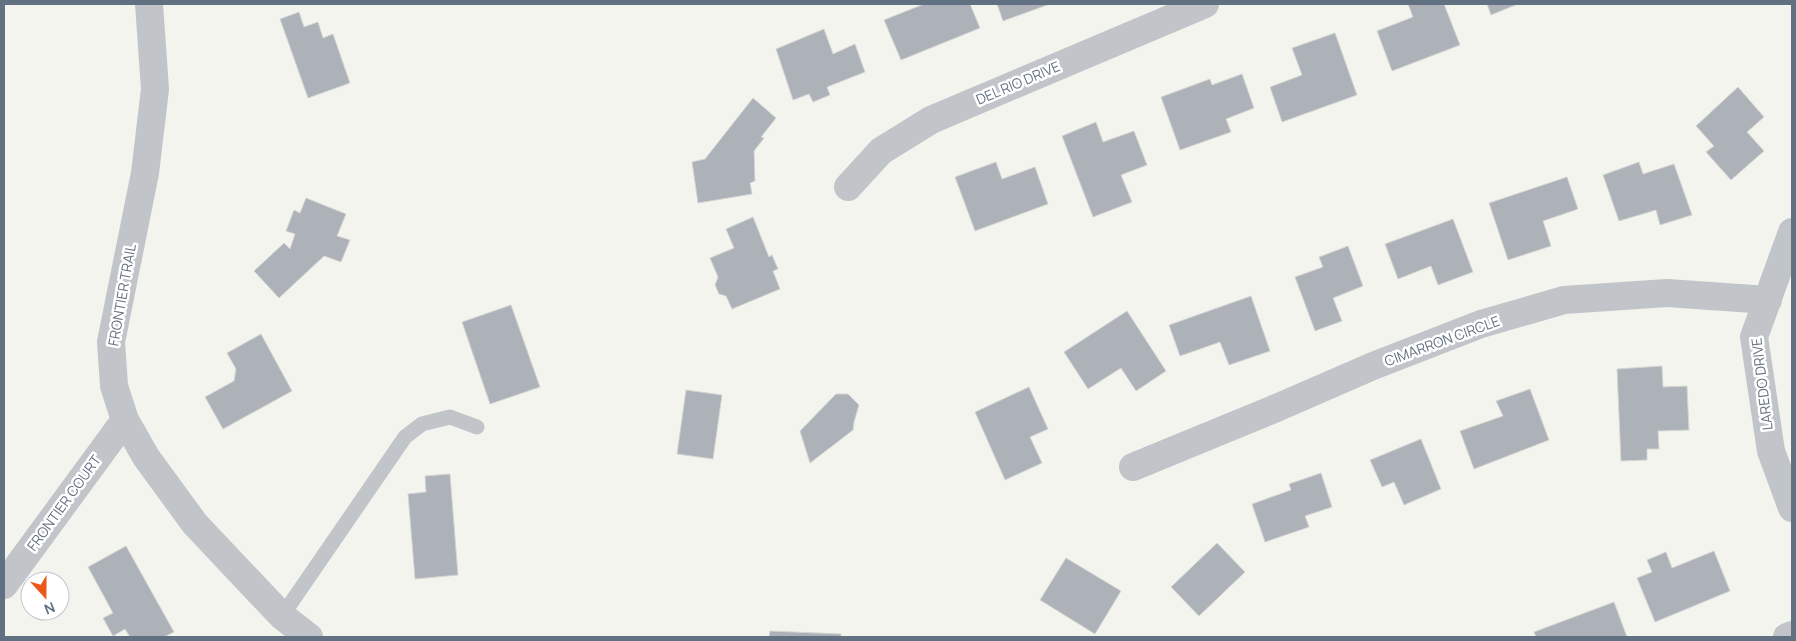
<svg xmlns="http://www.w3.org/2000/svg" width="1796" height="641" font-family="Manrope,sans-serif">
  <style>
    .building { fill: #acb2b8; stroke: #d5d5d3 }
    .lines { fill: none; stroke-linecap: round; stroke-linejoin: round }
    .service { stroke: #c1c4c8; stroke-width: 15 }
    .minor { stroke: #c1c4c8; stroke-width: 28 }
    .labels { text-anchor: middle; stroke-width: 5; stroke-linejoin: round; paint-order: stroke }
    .street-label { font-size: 14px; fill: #627182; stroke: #fff }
  </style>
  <rect width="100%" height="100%" fill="#f4f4ef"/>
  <!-- building -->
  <path class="building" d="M924,4H970L980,28L901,60L884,20Z
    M997,4H1050L1003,21Z
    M1408,4H1444L1460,45L1392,71L1377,31L1413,17Z
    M1487,4H1518L1491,15Z
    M299,12L304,27L318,22L323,38L333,34L350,83L308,98L280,19Z
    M824,29L833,54L855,44L865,72L827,87L830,95L813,102L809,94L793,100L776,49Z
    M1335,33L1357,95L1282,122L1270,87L1302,75L1292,48Z
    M1242,74L1254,108L1226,119L1231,132L1180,150L1161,97L1210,79L1212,85Z
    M1738,87L1764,117L1747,132L1764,151L1731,180L1706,152L1714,146L1696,126Z
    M753,98L776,118L761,137L764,138L754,151L755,181L750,183L752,194L698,203L692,162L705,159Z
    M1096,122L1103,142L1134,131L1147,165L1121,175L1132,202L1093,217L1062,136Z
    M996,162L1002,179L1035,167L1048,204L975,231L955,177Z
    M1639,162L1643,174L1674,164L1692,215L1660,225L1656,210L1619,221L1603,175Z
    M1567,177L1578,209L1543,221L1551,246L1508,260L1489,203Z
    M306,198L346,214L337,236L350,240L341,262L324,256L279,298L254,271L284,243L290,249L295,234L286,231L294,210L300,213Z
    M753,217L769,257L772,255L778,269L773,271L780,289L732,309L726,296L719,294L715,285L718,277L710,258L734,248L726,229Z
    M1453,219L1473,272L1438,285L1431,266L1398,279L1385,244Z
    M1348,246L1363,286L1333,298L1342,321L1315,331L1295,277L1323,267L1319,257Z
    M1251,296L1270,351L1229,365L1220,342L1180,356L1169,325Z
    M511,305L540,387L490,404L462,322Z
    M1127,311L1166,371L1136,391L1121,368L1088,389L1064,352Z
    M261,334L292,391L223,429L205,397L234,381L236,369L227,353Z
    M1662,366L1663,387L1687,386L1689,430L1658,431L1659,449H1647V460L1621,461L1617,369Z
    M1029,387L1048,429L1030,437L1042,463L1005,480L975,412Z
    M1530,389L1549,440L1474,469L1460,431L1503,416L1496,401Z
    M686,390L722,395L713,459L677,454Z
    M836,394H848L859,405L854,422L853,430L810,463L800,431Z
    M1421,439L1441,489L1404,505L1394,482L1382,487L1370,460Z
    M1321,473L1332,507L1305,516L1309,527L1265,542L1252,504L1291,490L1289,484Z
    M450,474L458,575L415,579L408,494L426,492L425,476Z
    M1217,543L1245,572L1199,616L1171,587Z
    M126,546L174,632L164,637H130L125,629L113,636L103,618L113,613L88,567Z
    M1714,551L1730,591L1655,622L1637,578L1652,572L1647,560L1666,552L1672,568Z
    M1066,558L1121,591L1095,634L1040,600Z
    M1614,602L1627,637H1536L1534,632Z
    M770,631L841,634V637H769Z"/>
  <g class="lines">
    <!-- service -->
    <path class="service" d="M282,616L405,437L422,424L450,417L477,427"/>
    <!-- minor -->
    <path class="minor" d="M149,4L155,89L145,173L111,342L114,386L125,420L146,457L195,524L282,616L309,637
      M848,187L881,151L931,120L1205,4
      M1792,232L1754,337L1771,451L1792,508
      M1133,467L1274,409L1373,366L1481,324L1564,300L1667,293L1768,300
      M4,585L125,420
      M1787,637L1792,635"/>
  </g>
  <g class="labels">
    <!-- street labels -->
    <g class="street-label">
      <text transform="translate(1018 83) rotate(-23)" y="5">DEL RIO DRIVE</text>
      <text transform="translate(122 295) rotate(-80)" y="5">FRONTIER TRAIL</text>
      <text transform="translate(1442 341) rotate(-20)" y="5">CIMARRON CIRCLE</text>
      <text transform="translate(1762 384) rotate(-97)" y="5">LAREDO DRIVE</text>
      <text transform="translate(64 503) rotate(-54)" y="5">FRONTIER COURT</text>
    </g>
  </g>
  <!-- border -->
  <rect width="1796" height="641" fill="none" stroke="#627182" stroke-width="10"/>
  <!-- north arrow -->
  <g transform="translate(45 596) rotate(159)"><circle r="24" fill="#ffffff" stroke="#c0c6cd"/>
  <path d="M0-4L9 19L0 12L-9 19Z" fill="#ea591a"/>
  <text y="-8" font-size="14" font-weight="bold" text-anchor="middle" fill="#627182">N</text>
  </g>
</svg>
